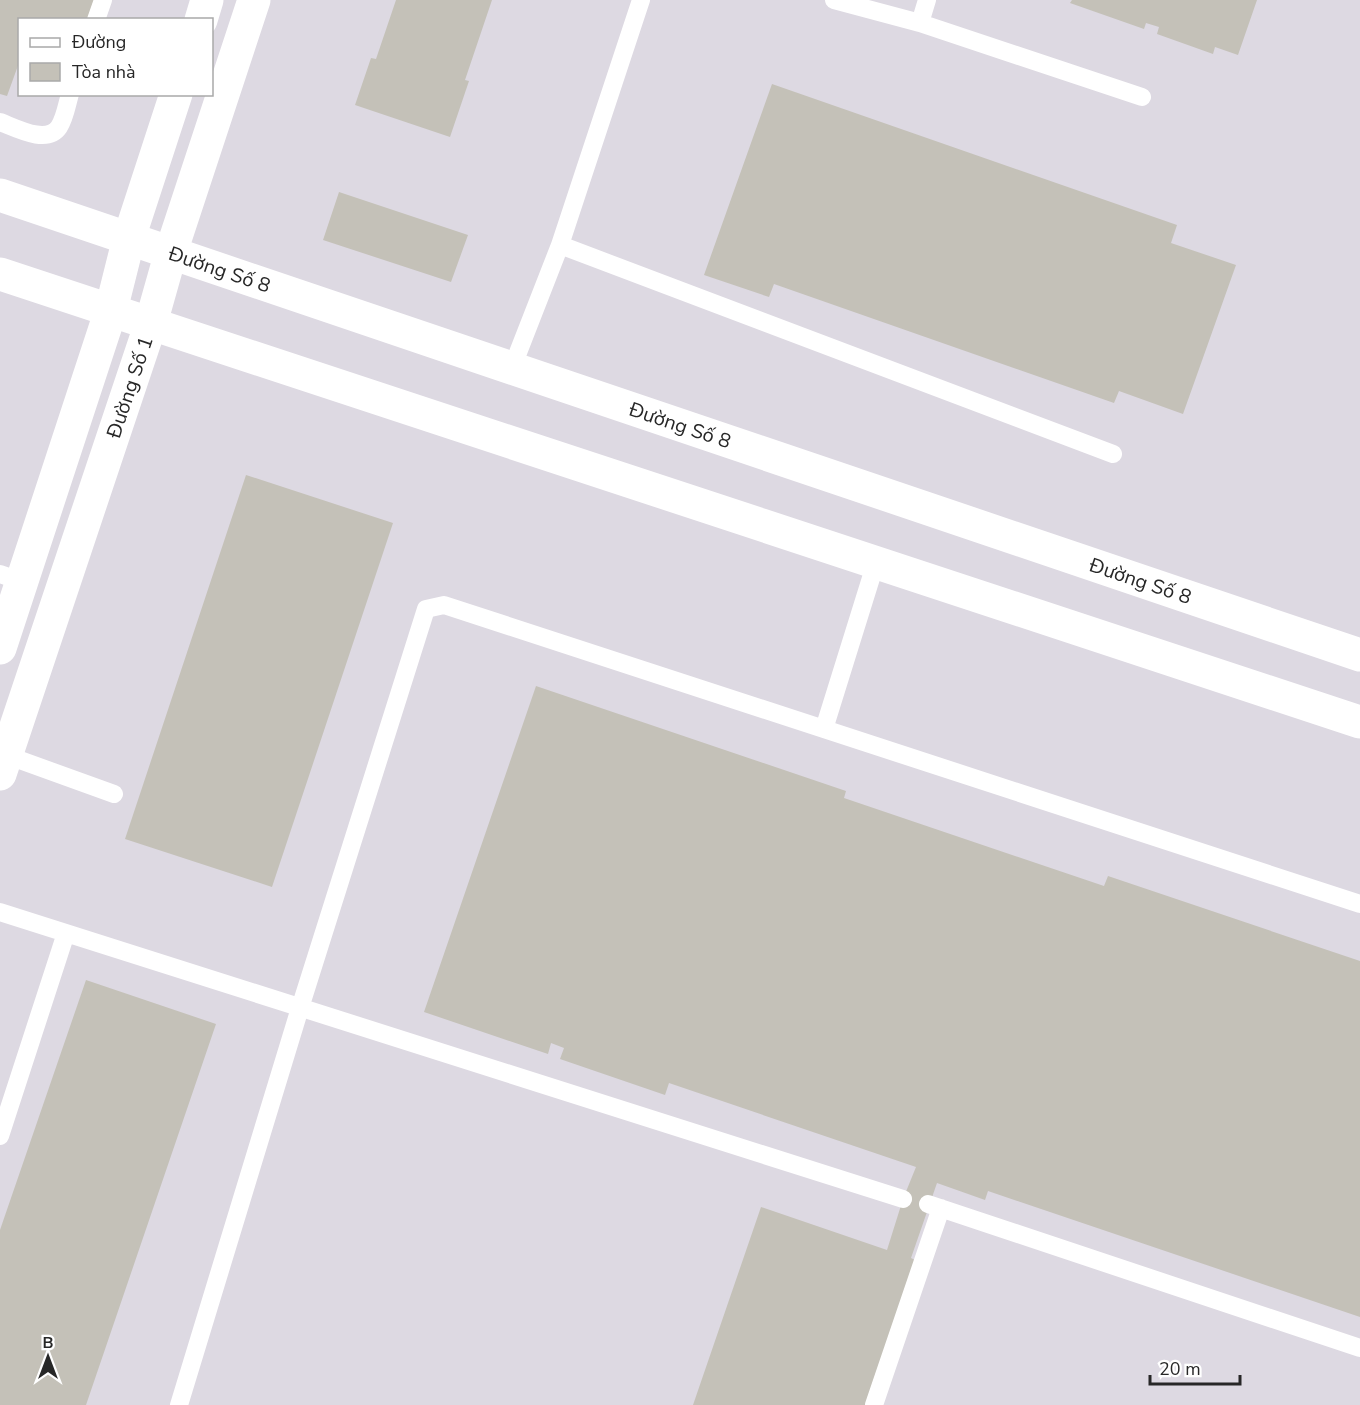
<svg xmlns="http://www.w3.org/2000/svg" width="1360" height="1405" font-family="'Nunito Sans',sans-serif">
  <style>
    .industrial { fill: #ddd9e2; fill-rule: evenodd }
    .building { fill: #c4c1b8 }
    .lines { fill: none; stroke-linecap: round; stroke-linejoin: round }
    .lane { stroke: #fff; stroke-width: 18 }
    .secondary { stroke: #fff; stroke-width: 33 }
    .labels { text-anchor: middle; stroke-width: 4.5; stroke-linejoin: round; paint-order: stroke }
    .street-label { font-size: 20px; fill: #272727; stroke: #fff }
  </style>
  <rect width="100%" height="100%" fill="#e9e4d8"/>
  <!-- industrial -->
  <path class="industrial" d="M0,0H1360V1405H0ZM20,20H212V94H20Z"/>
  <!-- building -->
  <path class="building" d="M0,0H94L87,20H20V60L7,96L0,94Z
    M396,0H492L465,80L469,81L450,137L355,105L371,58L376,59Z
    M1072,0H1257L1238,55L1215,47L1213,54L1157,34L1159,27L1146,23L1144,29L1070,3Z
    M772,84L1177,225L1171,243L1236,265L1183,414L1119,391L1114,403L774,284L769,297L704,275Z
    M339,192L468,235L451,282L323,240Z
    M246,475L393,523L272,887L125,839Z
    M536,686L846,791L844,798L1104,886L1108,876L1360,961V1317L988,1191L985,1200L937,1183L911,1258L915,1260L865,1405H693L761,1207L887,1250L903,1199L916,1167L669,1083L665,1095L560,1059L564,1048L551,1043L548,1054L424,1012Z
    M86,980L216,1024L86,1405H0V1230Z"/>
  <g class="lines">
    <!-- lane -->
    <path class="lane" d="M834,0L920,23L1142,97
      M96,20L103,0
      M920,23L927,0
      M0,122C16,128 47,145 59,127C65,118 67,104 70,94
      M560,245L1113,454
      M512,368L560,245L641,0
      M0,574L23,582
      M824,729L876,562
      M6,755L114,794
      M0,912L903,1199
      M0,1136L66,933
      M928,1204L1360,1348
      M179,1405L300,1008L426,609L444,605L1360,904
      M874,1405L941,1208"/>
    <!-- secondary -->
    <g class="secondary">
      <path d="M201,20L207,0"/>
      <path id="s1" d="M0,195L1360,655"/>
      <path d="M0,274L1360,722"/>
      <path d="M0,648L111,310L129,238L176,94"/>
      <path id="s2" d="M0,774L151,323L171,252L254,0"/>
    </g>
  </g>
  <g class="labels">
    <!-- street labels -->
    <g class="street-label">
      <text dy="7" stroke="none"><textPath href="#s1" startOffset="232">Đường Số 8</textPath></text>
      <text dy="7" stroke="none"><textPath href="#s2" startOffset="408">Đường Số 1</textPath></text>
      <text dy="7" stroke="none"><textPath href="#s1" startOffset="718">Đường Số 8</textPath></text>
      <text dy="7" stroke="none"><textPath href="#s1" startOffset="1204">Đường Số 8</textPath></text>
    </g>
  </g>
  <!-- legend -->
  <rect x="18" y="18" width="195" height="78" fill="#ffffff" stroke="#a9a9a9" stroke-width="1.5"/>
  <rect x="30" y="38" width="30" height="9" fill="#ffffff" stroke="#a9a9a9" stroke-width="1.5"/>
  <text x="72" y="48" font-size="18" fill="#272727">Đường</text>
  <rect x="30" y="63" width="30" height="18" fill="#c4c1b8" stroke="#a9a9a9" stroke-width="1.5"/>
  <text x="72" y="78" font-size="18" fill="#272727">Tòa nhà</text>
  <!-- north arrow -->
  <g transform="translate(48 1357)" stroke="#ffffff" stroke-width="4.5" paint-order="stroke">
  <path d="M0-4.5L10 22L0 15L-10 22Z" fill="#272727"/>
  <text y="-9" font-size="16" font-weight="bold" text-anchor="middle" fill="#272727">B</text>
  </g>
  <!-- scale -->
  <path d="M1150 1375v9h90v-9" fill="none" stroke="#272727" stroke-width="3"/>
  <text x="1159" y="1375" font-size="18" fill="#272727" stroke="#ffffff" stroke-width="4.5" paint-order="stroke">20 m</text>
</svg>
